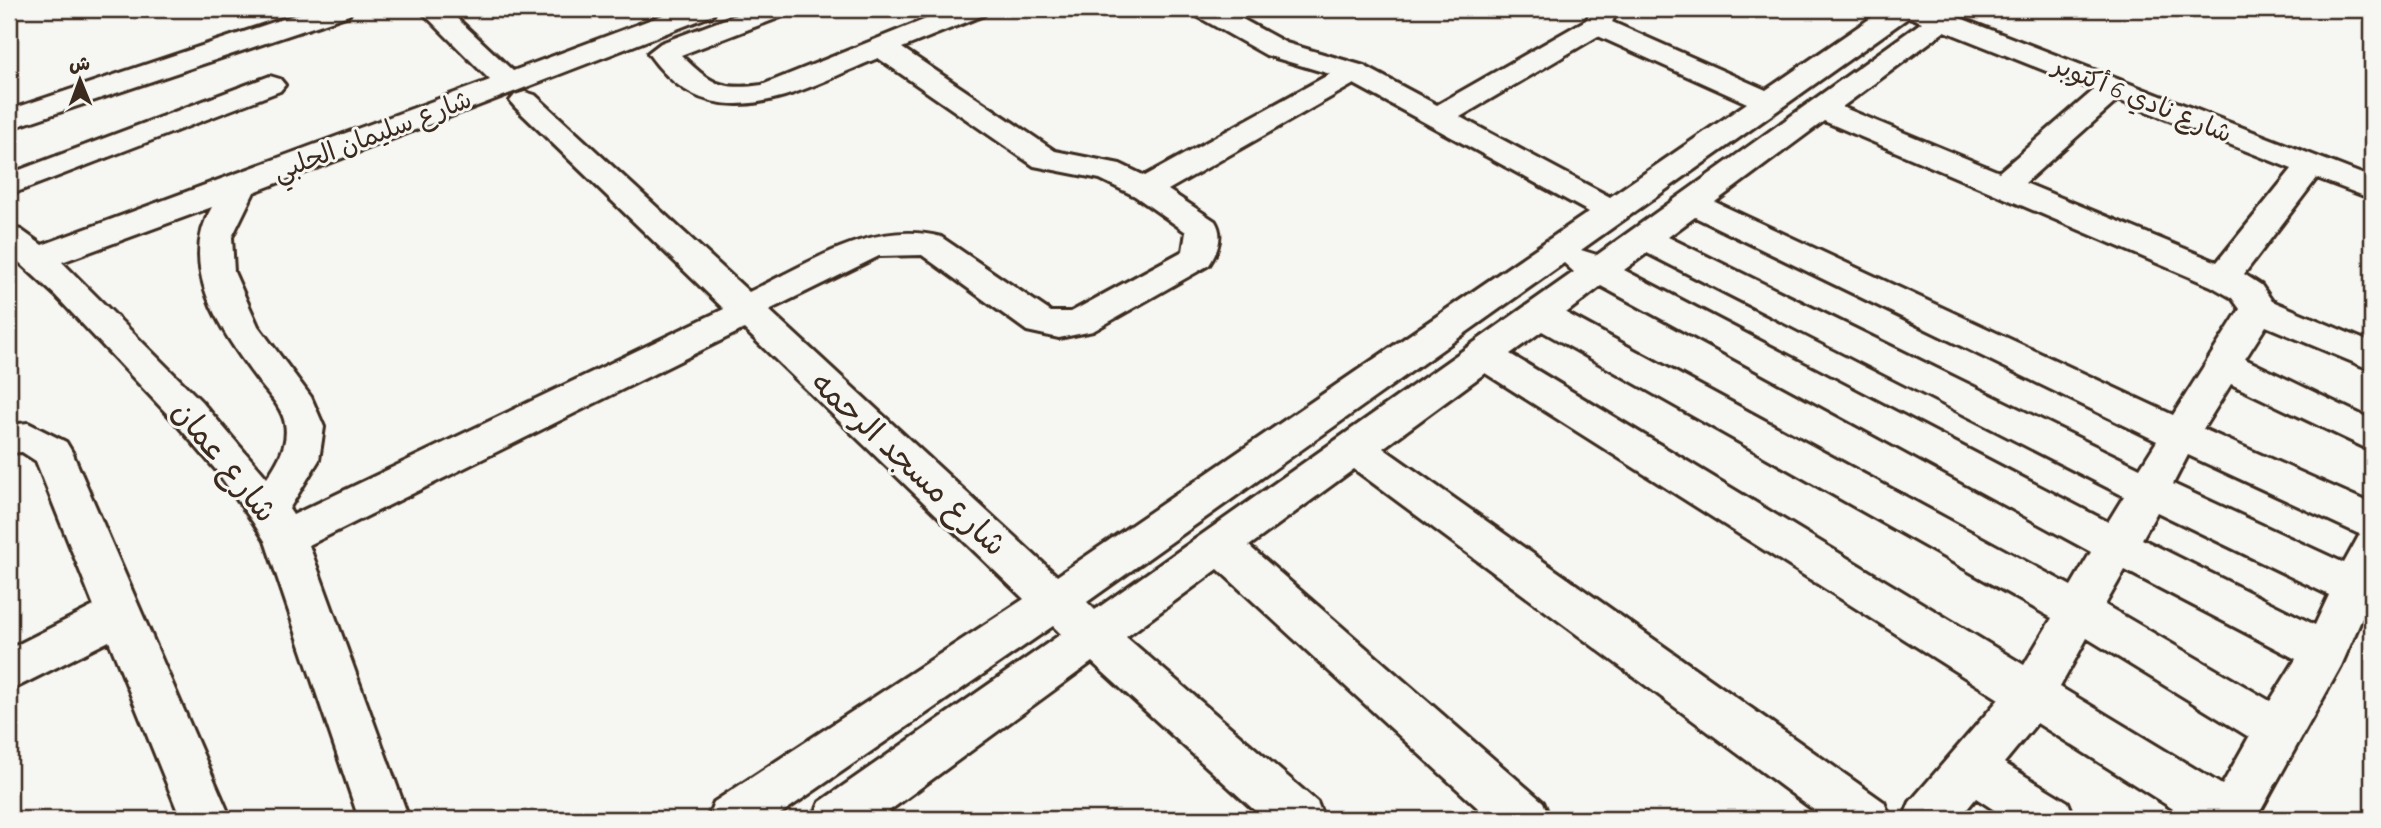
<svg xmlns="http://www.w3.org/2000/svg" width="2381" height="828" font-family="'Indie Flower','Playpen Sans Arabic',sans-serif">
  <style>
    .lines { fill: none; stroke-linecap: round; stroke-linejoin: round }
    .minor-casing { stroke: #3b2a1e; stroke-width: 6 }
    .minor { fill: #f6f6f2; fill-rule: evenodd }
    .labels { text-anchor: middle; stroke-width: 6; stroke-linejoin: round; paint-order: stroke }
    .far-street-label { font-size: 26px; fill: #3b2a1e; stroke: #f6f6f2 }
    .street-label { font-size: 32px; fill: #3b2a1e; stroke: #f6f6f2 }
  </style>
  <rect width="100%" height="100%" fill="#f6f6f2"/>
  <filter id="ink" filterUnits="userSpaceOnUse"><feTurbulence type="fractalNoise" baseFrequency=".0143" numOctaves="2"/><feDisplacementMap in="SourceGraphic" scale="14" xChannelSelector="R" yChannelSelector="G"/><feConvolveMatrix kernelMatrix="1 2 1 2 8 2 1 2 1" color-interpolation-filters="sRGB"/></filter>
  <g filter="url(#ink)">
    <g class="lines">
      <defs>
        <path id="minor" d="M313,9H352L349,15L9,129V110Z
          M419,9H447L513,71L679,9H716L713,15L254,192L232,237L234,272L258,326L311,397L324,427L319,460L289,509L293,515L724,309L515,107L510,101L515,95L525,92L535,95L749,292C808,264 873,219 941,237L1051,312H1071L1183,251L1186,232L1135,196L1100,179L1034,166L878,58C798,91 712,145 648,53L661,43L752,9H789L786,15L681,55C710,83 720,91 762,85L951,9H987L984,15L902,48L1055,151L1120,164L1145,176L1330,74L1266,55L1195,15L1192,9H1224L1286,43L1364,66L1437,105L1586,20L1593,9H1619L1612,22L1766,90L1884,9H1937L2372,178V199L2317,178L2244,274L2261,285L2272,301L2372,343V370L2266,326L2245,359L2372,420V451L2231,384L2203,429L2372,504V595L2341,666L2256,819H2189L2037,723L2004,763L2068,802L2075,819H2008L1976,798L1959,819H1903L1910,802L1999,699L1485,373L1383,448L1884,802L1891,819H1826L1354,469L1249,546L1543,802L1550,819H1490L1218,569L1126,637L1317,802L1324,819H1264L1092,662L878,819H813L820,802L1061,634L1053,626L773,819H707L714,802L1024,599L744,329L309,545L409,819H359L265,541L253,522L216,470L174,421L55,295L9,253V227L21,230L42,245L490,80ZM1909,17L1922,22L1597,255L1581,250ZM1945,31L2094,90L1999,172L1842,107ZM1598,36L1747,103L1610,197L1460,117ZM1354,84L1589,212L1057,576L769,310L879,256L922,255L1027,331L1059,338L1093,331L1209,265C1218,251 1224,235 1215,221L1168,190ZM2118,100L2292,169L2217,262L2025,183ZM1824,121L2211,286L2232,298L2240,309L2173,415L1715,202ZM212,207C177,267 220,329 256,378C266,392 281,405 285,423C289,444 278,462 267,478L201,401L62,262ZM1695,217L2157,441L2140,468L1668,237ZM1647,253L2124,496L2108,522L1624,270ZM1564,263L1574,272L1095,610L1087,602ZM1601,286L2091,552L2071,586L1566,313ZM1542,331L2052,618L2024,665L1510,354ZM2188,455L2357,533L2360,534L2344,563L2173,484ZM2157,512L2329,595L2315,625L2142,539ZM2125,570L2296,659L2270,701L2105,605ZM2087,638L2249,737L2222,785L2060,687Z
          M270,76L280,79L285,85L280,91L9,195V174Z
          M28,423L66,442L72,452L231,819H181L109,641L9,691V649L94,606L36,461L22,452L9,453V425Z"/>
      </defs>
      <!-- minor casing -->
      <use href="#minor" class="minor-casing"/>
      <!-- minor -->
      <use href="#minor" class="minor"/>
    </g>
  </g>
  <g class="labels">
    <!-- far-street labels -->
    <g class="far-street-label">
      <text transform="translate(2143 99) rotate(22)" y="9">شارع نادي 6 أكتوبر</text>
      <text transform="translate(372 135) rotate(-21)" y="9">شارع سليمان الحلبي</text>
    </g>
    <!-- street labels -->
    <g class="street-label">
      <text transform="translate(225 461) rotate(51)" y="11">شارع عمان</text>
      <text transform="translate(909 463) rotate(43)" y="11">شارع مسجد الرحمه</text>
    </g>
  </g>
  <!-- margin -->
  <rect width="2381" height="828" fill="none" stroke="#f6f6f2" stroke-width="35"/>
  <rect x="18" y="18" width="2346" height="793" fill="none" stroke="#3b2a1e" stroke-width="2.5" filter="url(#ink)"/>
  <!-- north arrow -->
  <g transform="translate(80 80) rotate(359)" stroke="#f6f6f2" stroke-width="5" paint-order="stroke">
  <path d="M0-5L12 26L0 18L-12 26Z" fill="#3b2a1e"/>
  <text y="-10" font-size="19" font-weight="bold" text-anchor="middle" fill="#3b2a1e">ش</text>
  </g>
</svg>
